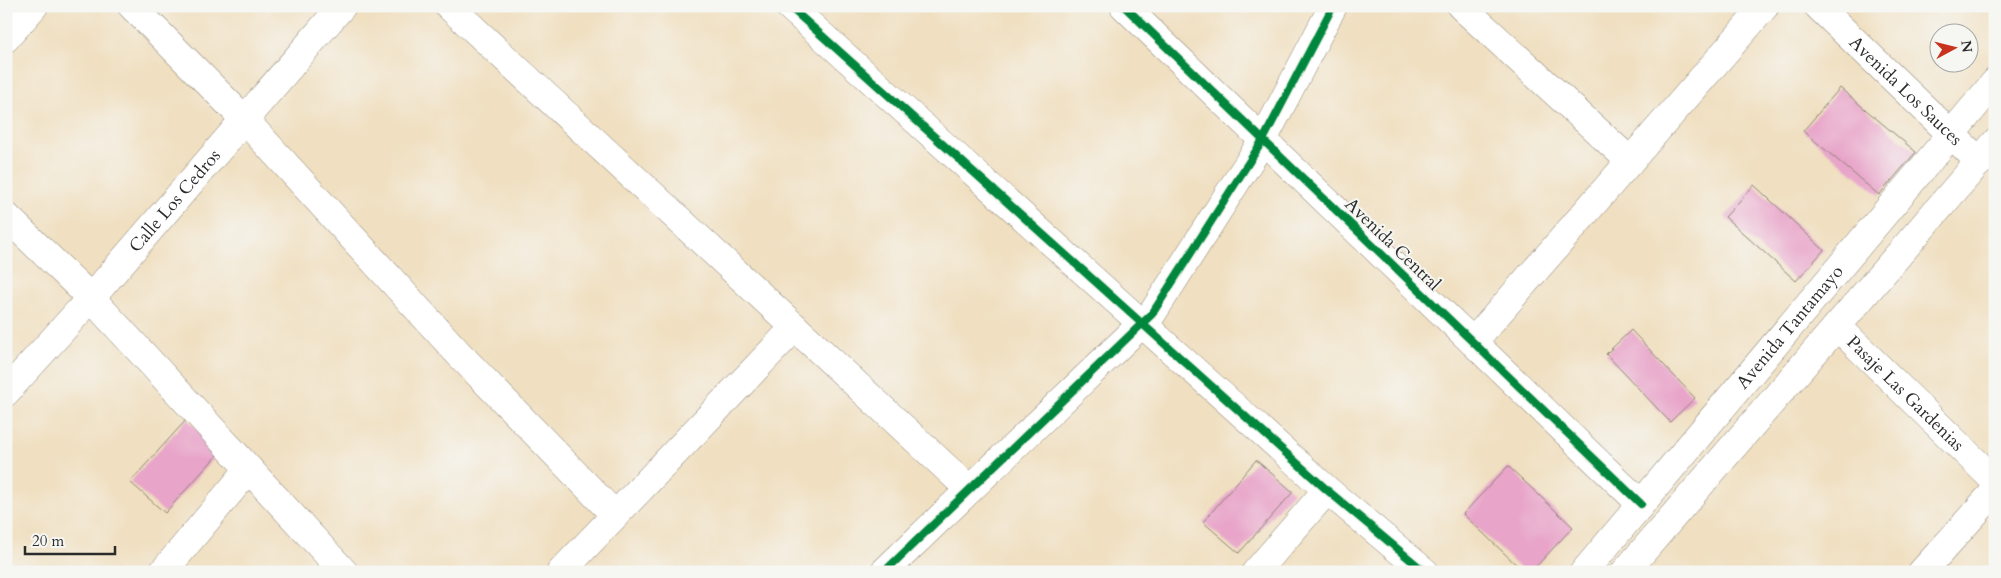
<svg xmlns="http://www.w3.org/2000/svg" width="2001" height="578" font-family="Cardo,serif">
  <style>
    .building { fill: #e8a4c9 }
    .lines { fill: none; stroke-linecap: round; stroke-linejoin: round }
    .minor-casing { stroke: #8e8576; stroke-width: 29 }
    .tertiary-casing { stroke: #8e8576; stroke-width: 29 }
    .minor { stroke: #fff; stroke-width: 28 }
    .tertiary { stroke: #fff; stroke-width: 28 }
    .cycleway-casing { stroke: #f6f6f2; stroke-width: 11 }
    .cycleway { stroke: #00873e; stroke-width: 8 }
    .labels { text-anchor: middle; stroke-width: 4; stroke-linejoin: round; paint-order: stroke }
    .street-label { font-size: 18px; fill: #2b2b2b; stroke: #f6f6f2 }
  </style>
  <rect width="100%" height="100%" fill="#f6f6f2"/>
  <filter id="ink" filterUnits="userSpaceOnUse"><feTurbulence type="fractalNoise" baseFrequency=".02" numOctaves="2"/><feDisplacementMap in="SourceGraphic" scale="10" xChannelSelector="R" yChannelSelector="G"/><feConvolveMatrix kernelMatrix="1 2 1 2 8 2 1 2 1" color-interpolation-filters="sRGB"/></filter>
  <filter id="wash" filterUnits="userSpaceOnUse"><feTurbulence type="fractalNoise" baseFrequency=".0096" numOctaves="4" result="noise"/><feDisplacementMap in="SourceGraphic" scale="20" xChannelSelector="R" yChannelSelector="G"/><feGaussianBlur stdDeviation="1.12" result="paint"/><feColorMatrix in="noise" values="0 0 0 0 0 0 0 0 0 0 0 0 0 0 0 0 0 1.4 0 .05"/><feComposite in="paint" operator="in"/></filter>
  <g filter="url(#wash)">
    <rect width="100%" height="100%" fill="#f0dfc0"/>
    <g id="blocks">
      <!-- building -->
      <path class="building" d="M1840,88L1916,152L1879,195L1803,131Z
        M1754,185L1824,250L1796,281L1725,217Z
        M1631,330L1695,398L1670,422L1606,354Z
        M187,419L221,451L165,513L130,482Z
        M1256,460L1293,492L1239,553L1203,522Z
        M1508,466L1573,527L1531,572H1524L1463,514Z"/>
    </g>
  </g>
  <g filter="url(#ink)">
    <use href="#blocks" fill-opacity="0" stroke="#8e8576" stroke-width="1"/>
    <g class="lines">
      <defs>
        <g id="minor">
          <path d="M132,6L244,119L459,354L615,515"/>
          <path d="M449,6L969,489"/>
          <path d="M789,6L1327,490L1425,572"/>
          <path d="M1124,6L1641,504"/>
          <path d="M1461,6L1630,161"/>
          <path id="s1" d="M1818,6L1980,162"/>
          <path d="M6,216L91,298L344,572"/>
          <path id="s2" d="M1837,326L1995,481"/>
          <path d="M1473,342L1765,6"/>
          <path id="s3" d="M6,392L91,298L342,6"/>
          <path d="M163,572L249,469"/>
          <path d="M561,572L795,327"/>
          <path d="M884,572L1152,314L1263,140L1333,6"/>
          <path d="M1256,572L1327,490"/>
          <path d="M1922,572L1995,491"/>
        </g>
        <g id="tertiary">
          <path d="M6,38L34,6"/>
          <path id="s4" d="M1584,572L1995,82"/>
          <path d="M1625,572L1995,143"/>
        </g>
      </defs>
      <!-- minor casing -->
      <use href="#minor" class="minor-casing"/>
      <!-- tertiary casing -->
      <use href="#tertiary" class="tertiary-casing"/>
      <!-- minor -->
      <use href="#minor" class="minor"/>
      <!-- tertiary -->
      <use href="#tertiary" class="tertiary"/>
      <defs>
        <path id="cycleway" d="M789,6L1327,490L1425,572
          M1124,6L1641,504
          M884,572L1152,314L1263,140L1333,6"/>
      </defs>
      <!-- cycleway casing -->
      <use href="#cycleway" class="cycleway-casing"/>
      <!-- cycleway -->
      <use href="#cycleway" class="cycleway"/>
    </g>
  </g>
  <g class="labels">
    <!-- street labels -->
    <g class="street-label">
      <text dy="6" stroke="none"><textPath href="#s1" startOffset="122">Avenida Los Sauces</textPath></text>
      <text dy="6" stroke="none"><textPath href="#s3" startOffset="255">Calle Los Cedros</textPath></text>
      <text transform="translate(1393 244) rotate(44)" y="6">Avenida Central</text>
      <text dy="6" stroke="none"><textPath href="#s4" startOffset="320">Avenida Tantamayo</textPath></text>
      <text dy="6" stroke="none"><textPath href="#s2" startOffset="96">Pasaje Las Gardenias</textPath></text>
    </g>
  </g>
  <!-- margin -->
  <rect width="2001" height="578" fill="none" stroke="#f6f6f2" stroke-width="25"/>
  <!-- north arrow -->
  <g transform="translate(1954 48) rotate(83)"><circle r="24" fill="#f6f6f2" stroke="#a5a5a2"/>
  <path d="M0-4L9 19L0 12L-9 19Z" fill="#c8321e"/>
  <text y="-8" font-size="14" font-weight="bold" text-anchor="middle" fill="#2b2b2b">N</text>
  </g>
  <!-- scale -->
  <path d="M25 546v8h90v-8" fill="none" stroke="#2b2b2b" stroke-width="2.5"/>
  <text x="32" y="546" font-size="15" fill="#2b2b2b" stroke="#f6f6f2" stroke-width="4" paint-order="stroke">20 m</text>
</svg>
